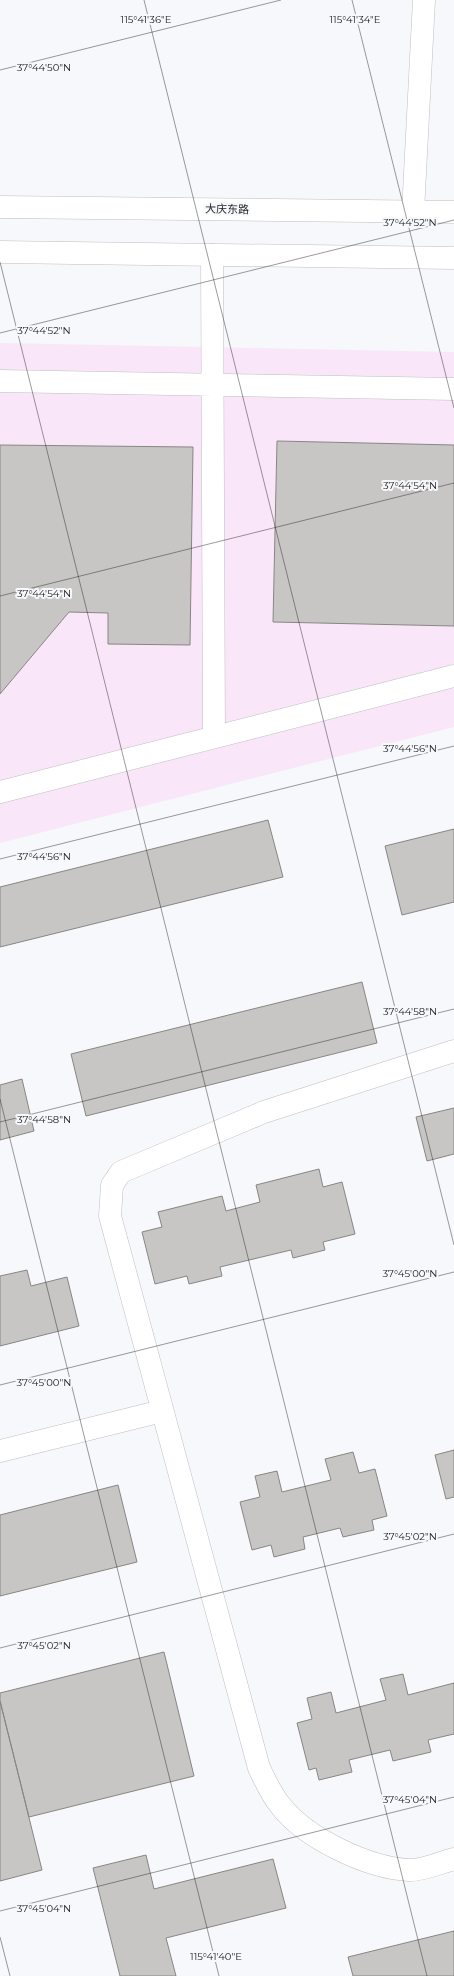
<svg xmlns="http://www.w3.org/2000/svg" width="454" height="1976" font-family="Montserrat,'Noto Sans SC',sans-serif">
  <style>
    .commercial { fill: #f9e7f9 }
    .building { fill: #c8c6c4; stroke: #888684 }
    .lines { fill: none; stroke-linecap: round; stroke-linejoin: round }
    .minor-casing { stroke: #bebfc2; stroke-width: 23 }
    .major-casing { stroke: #bebfc2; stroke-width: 23 }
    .minor { stroke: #fff; stroke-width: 22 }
    .major { stroke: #fff; stroke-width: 22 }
    .ticks { fill: none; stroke: #222223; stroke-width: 1; stroke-opacity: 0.45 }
    .labels { text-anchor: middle; stroke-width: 4; stroke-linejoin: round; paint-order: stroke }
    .street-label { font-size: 11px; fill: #222223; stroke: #f6f8fb }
    .ticks-label { font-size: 10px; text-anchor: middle; fill: #222223; stroke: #f6f8fb; stroke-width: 4; stroke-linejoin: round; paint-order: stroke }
  </style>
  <rect width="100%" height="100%" fill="#f6f8fb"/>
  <!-- commercial -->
  <path class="commercial" d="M0,343L454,352V727L0,843Z"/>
  <!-- building -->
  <path class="building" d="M277,441L454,445V626L273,622Z
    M0,445L193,447L190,645L108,644V613L69,612L0,694Z
    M268,820L283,877L0,947V887Z
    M454,829V902L402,915L385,846Z
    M362,982L377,1043L86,1116L71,1054Z
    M22,1079L34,1131L0,1140V1085Z
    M454,1108V1154L427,1161L416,1117Z
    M319,1169L323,1187L342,1182L355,1234L323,1242L325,1250L293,1258L291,1250L220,1267L222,1276L189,1284L187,1276L155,1284L142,1232L162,1227L158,1212L222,1196L226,1211L260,1202L256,1185Z
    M27,1270L31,1286L67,1277L79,1326L0,1346V1276Z
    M454,1450V1497L446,1499L435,1455Z
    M353,1452L359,1473L375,1469L387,1516L372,1520L374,1530L343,1537L340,1528L303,1537L305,1549L274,1557L271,1545L252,1550L240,1502L260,1497L255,1476L277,1471L282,1492L331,1480L325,1459Z
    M118,1485L137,1562L0,1596V1515Z
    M164,1652L194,1776L29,1817L0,1701V1693Z
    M403,1674L408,1695L454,1683V1734L428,1740L431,1752L393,1761L390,1750L349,1760L352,1772L319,1780L316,1768L309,1770L297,1723L312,1719L307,1698L331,1692L336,1713L386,1700L380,1679Z
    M0,1701L42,1870L0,1881Z
    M146,1855L154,1889L273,1859L286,1908L166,1938L176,1976H120L93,1868Z
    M454,1931V1976H353L348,1957Z"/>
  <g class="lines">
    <defs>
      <path id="minor" d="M413,212L424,0
        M212,255L214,737
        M0,381L454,389
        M0,792L454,676
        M454,1051L264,1112L121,1172L112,1185L110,1216L259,1768C265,1780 271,1794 280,1805C305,1838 368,1868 409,1870C421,1871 442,1862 454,1859
        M0,1451L162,1411"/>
      <path id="major" d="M0,207L454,212
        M0,252L454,258"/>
    </defs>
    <!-- minor casing -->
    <use href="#minor" class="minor-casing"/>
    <!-- major casing -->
    <use href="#major" class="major-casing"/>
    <!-- minor -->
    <use href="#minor" class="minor"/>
    <!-- major -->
    <use href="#major" class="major"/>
  </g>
  <!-- ticks -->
  <path class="ticks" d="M144,0L454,1245M352,0L454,408M0,70L281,0M0,262L427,1976M0,333L454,220M0,596L454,483M0,859L454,746M0,1099L219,1976M0,1122L454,1009M0,1385L454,1272M0,1648L454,1534M0,1911L454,1797M0,1937L10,1976"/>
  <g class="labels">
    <!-- street labels -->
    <g class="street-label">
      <text transform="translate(227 209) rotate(1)" y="4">大庆东路</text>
    </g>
  </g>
  <g class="ticks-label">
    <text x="146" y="23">115°41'36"E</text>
    <text x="355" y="23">115°41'34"E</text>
    <text x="44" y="71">37°44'50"N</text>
    <text x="410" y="226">37°44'52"N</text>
    <text x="44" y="334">37°44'52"N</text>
    <text x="410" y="489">37°44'54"N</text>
    <text x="44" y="597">37°44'54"N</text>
    <text x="410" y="752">37°44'56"N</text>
    <text x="44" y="860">37°44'56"N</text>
    <text x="410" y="1015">37°44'58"N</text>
    <text x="44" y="1123">37°44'58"N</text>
    <text x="410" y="1277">37°45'00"N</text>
    <text x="44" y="1386">37°45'00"N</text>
    <text x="410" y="1540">37°45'02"N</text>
    <text x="44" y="1649">37°45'02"N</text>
    <text x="410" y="1803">37°45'04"N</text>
    <text x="44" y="1912">37°45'04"N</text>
    <text x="216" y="1960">115°41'40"E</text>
  </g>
</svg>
